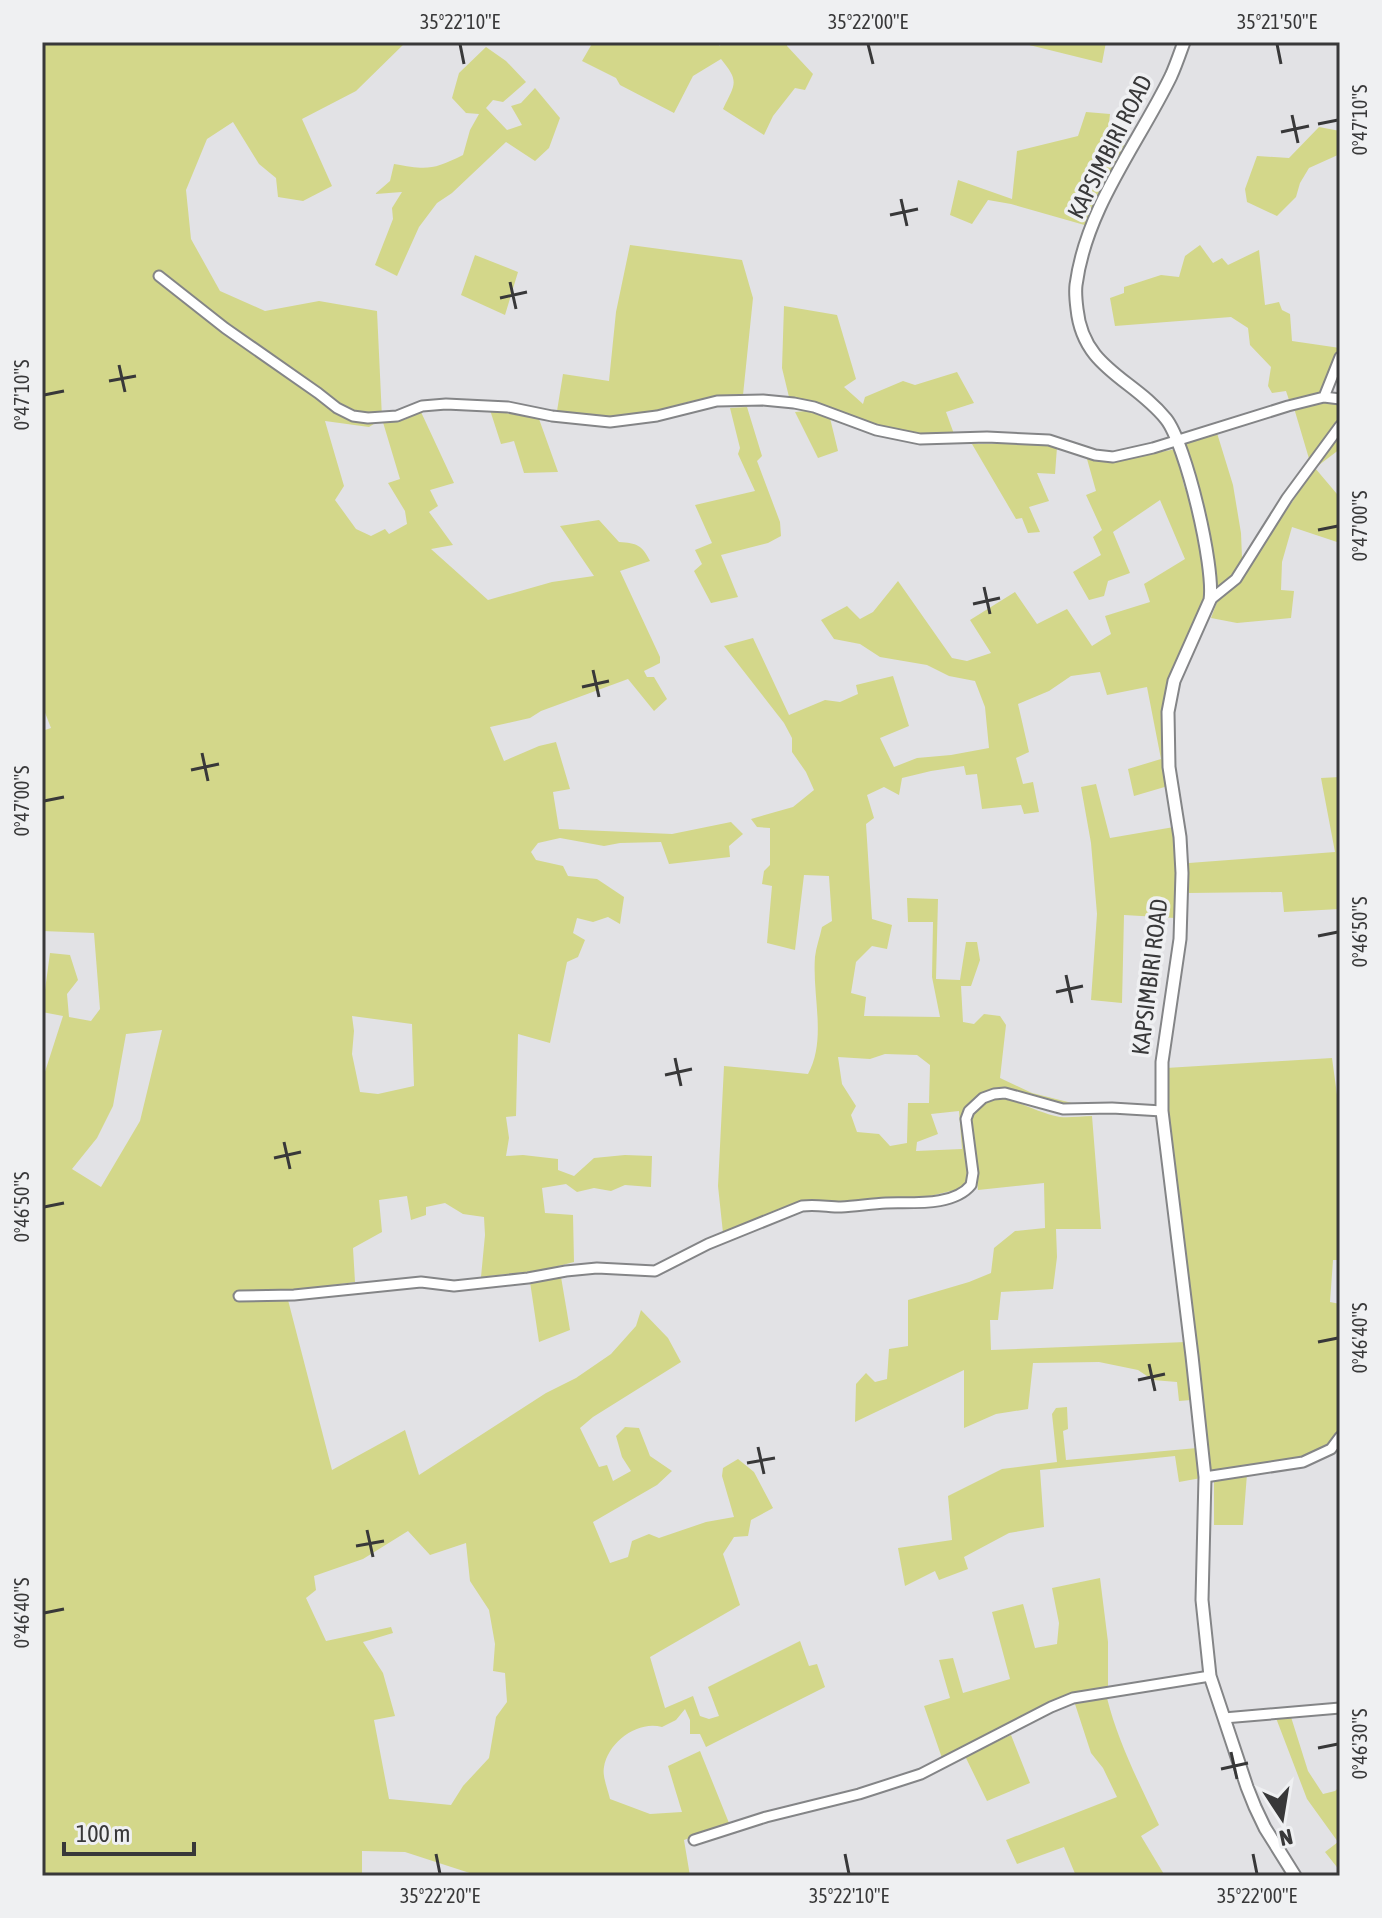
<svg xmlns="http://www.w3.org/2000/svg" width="1382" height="1918" font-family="'Asap Condensed',sans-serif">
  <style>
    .green { fill: #d3d78a; fill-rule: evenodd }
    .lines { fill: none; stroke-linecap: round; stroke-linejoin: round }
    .minor-casing { stroke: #848587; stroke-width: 13 }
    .tertiary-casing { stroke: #848587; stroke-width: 15 }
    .minor { stroke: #fff; stroke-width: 9 }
    .tertiary { stroke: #fff; stroke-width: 11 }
    .ticks { fill: none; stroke: #383839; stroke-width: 3 }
    .labels { text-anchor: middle; stroke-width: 7; stroke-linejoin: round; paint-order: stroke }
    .street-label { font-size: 24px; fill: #383839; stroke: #eff0f2 }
    .neatline { fill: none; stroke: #383839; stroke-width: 3 }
    .ticks-label { font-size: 20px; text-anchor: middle; fill: #383839 }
  </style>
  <rect width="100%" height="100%" fill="#e2e2e5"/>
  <!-- green -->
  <path class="green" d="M42,42H406L356,91L302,119L332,186L303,201L278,197L276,178L259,164L233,122L207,139L186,190L191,239L220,291L265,311L319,301L377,311L382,418L404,420L421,412L454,483L430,490L438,506L429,512L453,545L431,549L488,600L552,582L594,576L560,526L599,520L619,542C637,543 642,545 650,561L620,571L660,657V663L644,671L647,677H654L667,699L654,711L628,679L541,711L530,718L490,727L504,761L539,746L556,742L570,789L553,792L559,829L672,834L731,822L743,834L729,846L730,857L669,864L661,842L620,843L604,846L560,838L538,843L531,852L536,860L563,866L568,876L597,879L624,897L620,924L608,917L593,922L577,918L573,933L585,940L578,957L567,962L550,1043L518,1034L516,1116L506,1117L509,1138L506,1156L523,1155L558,1159V1170L574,1176L594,1158L625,1155L652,1156L651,1187L625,1185L611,1191L594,1188L577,1192L566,1184L542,1188L545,1213L573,1215L574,1262L543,1270L481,1277L485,1235L484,1217L463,1214L445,1203L426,1207V1215L411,1220L407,1196L379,1200L382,1232L353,1248L355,1282L283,1292L236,1293L237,1301L288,1300L332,1470L405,1430L419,1475L546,1393L576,1378L611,1354L636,1326L641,1310L668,1338L681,1362L593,1417L580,1428L599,1467L607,1465L613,1481L631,1471L622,1457L616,1436L625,1427L639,1428L650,1456L672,1471L657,1485L593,1522L610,1563L628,1557L632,1541L649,1534L659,1538L706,1522L734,1517L722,1476L723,1468L738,1459L754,1472L773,1508L751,1520L748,1536L734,1537L723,1554L740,1605L650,1657L665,1708L693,1696L700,1716L709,1719L719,1716L708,1687L800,1641L809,1666L817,1664L825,1687L706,1747L700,1734H690V1720L685,1709L676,1720L662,1727C638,1720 608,1742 604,1767C602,1776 608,1790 610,1799L650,1814L682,1812L668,1766L700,1751L729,1823L684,1840L690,1876H479L405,1852L362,1851V1876H42V1081L63,1016L42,1012L50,953L70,955L78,980L67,994L69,1017L91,1021L100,1009L94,933L42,931V731L51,728L42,705ZM382,419L400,479L388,483L405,511L407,524L389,534L385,529L371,536L356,529L335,500L344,486L325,421L369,427ZM352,1016L412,1024L414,1086L378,1094L360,1092L352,1054L354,1031ZM162,1030L140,1121L101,1187L72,1169L97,1138L113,1106L126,1034ZM408,1531L430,1555L466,1543L470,1581L489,1610L495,1644L493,1671L505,1673L507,1702L496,1717L489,1758L463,1786L451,1805L389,1799L374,1720L395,1716L383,1673L363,1642L393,1633L391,1627L326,1641L306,1598L316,1590L314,1576L363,1559Z
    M593,42H715L720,46L721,42H787V46L813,74L805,90L795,88L773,116L764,135L723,109C735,84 740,82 721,59L693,76L674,113L620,85L616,78L582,61Z
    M1017,42H1106L1102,63Z
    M486,47L506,61L526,82L503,102L493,100L486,108L507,130L522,125L511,106L521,103L535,88L560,118L549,148L535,161L506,142L452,193L437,203L419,227L397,276L375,265L393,219L392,208L402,192L375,194L390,181L394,164C427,170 433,170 463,155L470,130L479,114L466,113L452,98L459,73Z
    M1086,112L1110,114L1107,140L1126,145L1088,226L1011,204L988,200L972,224L950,215L958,180L1012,199L1017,151L1078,136Z
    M1319,127L1340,131V154L1309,168L1300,183L1296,197L1277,216L1247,202L1245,189L1257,156L1289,158Z
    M630,245L742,260L753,298L743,395L691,401L647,414L606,417L557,411L563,374L609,381L616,312Z
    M1200,245L1213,263L1222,258L1228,265L1259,250L1265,305L1279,302L1282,310L1290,314L1292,341L1340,348L1319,393L1289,400L1286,391L1272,393L1268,386L1271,367L1250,345L1248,328L1231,317L1115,326L1110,298L1124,293V287L1161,275L1179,277L1185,256Z
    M475,255L518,272L505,315L461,295Z
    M784,306L837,315L856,379L844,387L863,404L865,397L903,381L915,385L957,372L974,403L946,412L954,434L922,436L881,427L826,407L789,397L782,368Z
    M1323,400L1340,403V420L1310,462L1294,408Z
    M747,407L762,456L757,461L780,522L781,536L768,543L721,555L738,597L711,603L694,571L702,564L695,550L712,543L695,505L755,491L738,454L740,448L730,408Z
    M490,410L539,419L558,472L524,473L514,441L501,444Z
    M806,411L830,418L838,451L818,458L795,412Z
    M1340,432V449L1315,468L1337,494L1340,492V543L1292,527L1282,562L1281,590L1294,591L1291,618L1237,623L1211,618L1217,602L1234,587Z
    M1217,433L1233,485L1241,533L1242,558L1232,576L1217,588C1216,543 1196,487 1184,443Z
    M1037,443L1057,447L1055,474L1037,473L1049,501L1029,507L1040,532L1028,533L1022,518L1016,519L972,444Z
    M1176,449L1184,486L1191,502L1200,536L1207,589L1196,621L1177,660L1169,683L1168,786L1134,796L1128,769L1161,759L1147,687L1107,695L1100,672L1071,676L1049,691L1018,704L1029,752L1016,758L1023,784L1033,782L1039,812L1024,814L1021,805L982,809L977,774L966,775L964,766L931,771L902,778L899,795L884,787L867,795L874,818L866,824L872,919L892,925L887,949L872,946L856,962L851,993L866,997L864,1016L940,1017L932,977L933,922H908L907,898L938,899L936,979L960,980L966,942H977L980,960L971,986H961L963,1022L974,1024L984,1014L1000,1016L1006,1025L1000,1078L1032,1093L1084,1106L1070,1107L1008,1090L978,1097L967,1107L963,1117L969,1167V1180L963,1188L922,1198L805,1202L723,1233L718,1186L724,1066L808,1074C827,1039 812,996 815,957C816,947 820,937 822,927L832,921L829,876L804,875L795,950L767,943L772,886L762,884L764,871L770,865V828L757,827L751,819L793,807L814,790L806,772L792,752V738L784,723L724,646L753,638L789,715L825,700L840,702L858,694L856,685L893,676L909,726L880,738L894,767L917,758L951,755L989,748L985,707L975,681L949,676L927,665L880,657L860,644L834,639L821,620L847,606L860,619L873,612L898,581L952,658L967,661L991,653L970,620L1015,592L1037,624L1067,609L1092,646L1111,634L1105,616L1150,602L1144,584L1185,559L1160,500L1113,532L1130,573L1108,581L1104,596L1089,600L1073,572L1101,555L1093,537L1102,530L1086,495L1096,491L1087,459L1115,461ZM885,1054L917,1055L930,1065L929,1103H908L907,1143L890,1146L879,1134L857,1132L851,1115L856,1106L842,1084L838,1057L870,1059ZM959,1111L962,1149L916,1151L917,1142L938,1134L931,1114Z
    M1340,777V909L1284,912L1282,892L1189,893V863L1335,852L1321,778Z
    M1096,784L1110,838L1174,827L1178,869L1175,918L1124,915L1122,1003L1091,1000L1097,914L1091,843L1081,787Z
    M1332,1058L1340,1117V1260H1333L1330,1302L1340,1304V1426C1333,1442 1328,1449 1312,1455L1208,1472L1190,1287L1167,1111L1166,1068Z
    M998,1097C1020,1101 1038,1113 1060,1117C1070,1118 1082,1116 1092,1116L1101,1229H1056L1057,1257L1053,1289L1001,1292L998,1320H990L991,1350L1186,1342L1191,1400L1179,1401L1177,1382L1153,1380L1138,1370L1099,1362L1033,1363L1028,1409L996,1414L964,1428V1370L855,1422L856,1384L866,1373L875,1382L887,1379L889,1349L908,1346V1300L969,1282L991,1273L994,1248L1015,1231L1045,1228L1044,1183L978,1190L970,1121C975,1107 985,1103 998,1097Z
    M561,1277L570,1330L539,1342L530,1282Z
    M1067,1407L1068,1429L1063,1431L1066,1460L1197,1448L1201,1478L1179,1482L1175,1456L1040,1470L1044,1527L1009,1533L964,1557L968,1569L939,1580L935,1571L905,1586L898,1548L952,1540L948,1496L1002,1469L1057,1462L1052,1414L1056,1408Z
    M1247,1474L1243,1525H1214V1480Z
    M1100,1578L1108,1642V1688L1068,1696L1045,1705L942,1758L924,1706L950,1698L939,1660L953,1658L963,1693L1010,1679L992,1612L1023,1604L1035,1648L1057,1644L1059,1623L1052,1588Z
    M1107,1698C1118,1742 1139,1783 1159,1825L1141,1836L1165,1876H1076L1064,1847L1017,1864L1006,1840L1117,1797L1103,1768L1091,1753L1075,1704Z
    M1291,1717L1308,1771L1323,1794L1335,1791L1340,1786V1871L1325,1852L1338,1842L1307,1799L1276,1718Z
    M1011,1735L1030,1783L987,1801L965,1756Z"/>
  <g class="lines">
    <defs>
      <path id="minor" d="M159,276L225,328L318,393L337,408L353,416L368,418L397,416L422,406L446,404L508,407L552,416L610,422L657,416L717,401L763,400L794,403L814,407L876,430L920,439L987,437L1049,440L1095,455L1113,457L1153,448L1288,406L1324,397L1340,399
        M1324,397L1340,357
        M1210,600L1236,579L1287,498L1340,426
        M239,1296L294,1295L421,1282L454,1286L528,1278L566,1271L597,1268L655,1271L708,1244L802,1206C816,1204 828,1207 841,1207C856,1206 871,1204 886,1203C911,1202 953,1207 971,1185L973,1173L966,1119L969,1111L983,1098L994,1094L1005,1093L1063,1109L1112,1108L1162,1111
        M1205,1477L1303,1462L1331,1449L1340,1437
        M1224,1718L1340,1708
        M694,1840L766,1817L859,1794L921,1774L1051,1707L1073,1698L1210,1676"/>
      <path id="tertiary" d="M1184,42C1180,53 1176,65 1171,76C1138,144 1086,208 1076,285C1075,293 1076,301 1077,309C1083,369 1133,378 1166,419C1186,444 1215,567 1210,600L1174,681L1168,712L1169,767L1180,837L1182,873L1180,939L1162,1062V1111L1192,1356L1205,1477L1202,1600L1210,1676L1247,1787L1255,1807L1265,1828L1295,1876"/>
    </defs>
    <!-- minor casing -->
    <use href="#minor" class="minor-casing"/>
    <!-- tertiary casing -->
    <use href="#tertiary" class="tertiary-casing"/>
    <!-- minor -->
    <use href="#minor" class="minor"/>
    <!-- tertiary -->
    <use href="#tertiary" class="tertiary"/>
  </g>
  <!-- ticks -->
  <path class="ticks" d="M460,44L464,64M868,44L873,64M1277,44L1281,64M1292,115L1298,143M1318,124L1338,120M1281,132L1309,126M901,199L907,226M890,215L918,209M510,282L516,309M500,298L527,292M119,365L125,392M109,381L136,376M44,395L64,391M1318,530L1338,526M984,587L990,614M973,604L1000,598M593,670L599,697M582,687L609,681M202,753L208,781M191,770L219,764M44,801L64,797M1318,936L1338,932M1066,975L1072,1003M1056,992L1083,986M675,1058L681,1086M665,1075L692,1069M284,1142L290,1169M274,1158L301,1152M44,1207L64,1203M1318,1342L1338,1338M1149,1364L1155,1391M1138,1380L1165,1374M758,1447L764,1474M747,1463L775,1458M367,1530L373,1557M356,1546L384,1541M44,1613L64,1609M1318,1748L1338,1744M1231,1752L1237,1779M1221,1769L1248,1763M436,1854L440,1874M845,1854L849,1874M1253,1854L1257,1874"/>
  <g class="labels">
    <!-- street labels -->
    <g class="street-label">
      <text transform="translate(1110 147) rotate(-63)" y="8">KAPSIMBIRI ROAD</text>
      <text transform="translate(1150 977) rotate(-83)" y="8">KAPSIMBIRI ROAD</text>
    </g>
  </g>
  <!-- border -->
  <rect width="1382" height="1918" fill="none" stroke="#eff0f2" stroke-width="88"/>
  <!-- north arrow -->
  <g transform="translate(1282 1818) rotate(168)" stroke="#eff0f2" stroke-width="6" paint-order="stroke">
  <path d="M0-6L14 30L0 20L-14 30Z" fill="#383839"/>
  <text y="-12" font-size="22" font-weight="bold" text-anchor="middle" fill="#383839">N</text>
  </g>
  <!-- scale -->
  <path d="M64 1842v12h130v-12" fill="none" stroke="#383839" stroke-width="4"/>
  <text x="76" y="1842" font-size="24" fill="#383839" stroke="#eff0f2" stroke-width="6" paint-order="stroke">100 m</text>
  <rect x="44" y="44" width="1294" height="1830" class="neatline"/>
  <g class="ticks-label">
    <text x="460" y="29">35°22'10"E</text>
    <text x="868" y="29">35°22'00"E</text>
    <text x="1277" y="29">35°21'50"E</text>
    <text transform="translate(1360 120) rotate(-90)" y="7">0°47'10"S</text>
    <text transform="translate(22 395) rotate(-90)" y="7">0°47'10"S</text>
    <text transform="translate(1360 526) rotate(-90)" y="7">0°47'00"S</text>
    <text transform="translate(22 801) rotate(-90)" y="7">0°47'00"S</text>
    <text transform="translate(1360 932) rotate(-90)" y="7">0°46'50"S</text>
    <text transform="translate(22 1207) rotate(-90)" y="7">0°46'50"S</text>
    <text transform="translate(1360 1338) rotate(-90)" y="7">0°46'40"S</text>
    <text transform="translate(22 1613) rotate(-90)" y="7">0°46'40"S</text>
    <text transform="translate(1360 1744) rotate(-90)" y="7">0°46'30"S</text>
    <text x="440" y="1903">35°22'20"E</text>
    <text x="849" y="1903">35°22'10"E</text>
    <text x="1257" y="1903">35°22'00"E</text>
  </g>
</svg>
